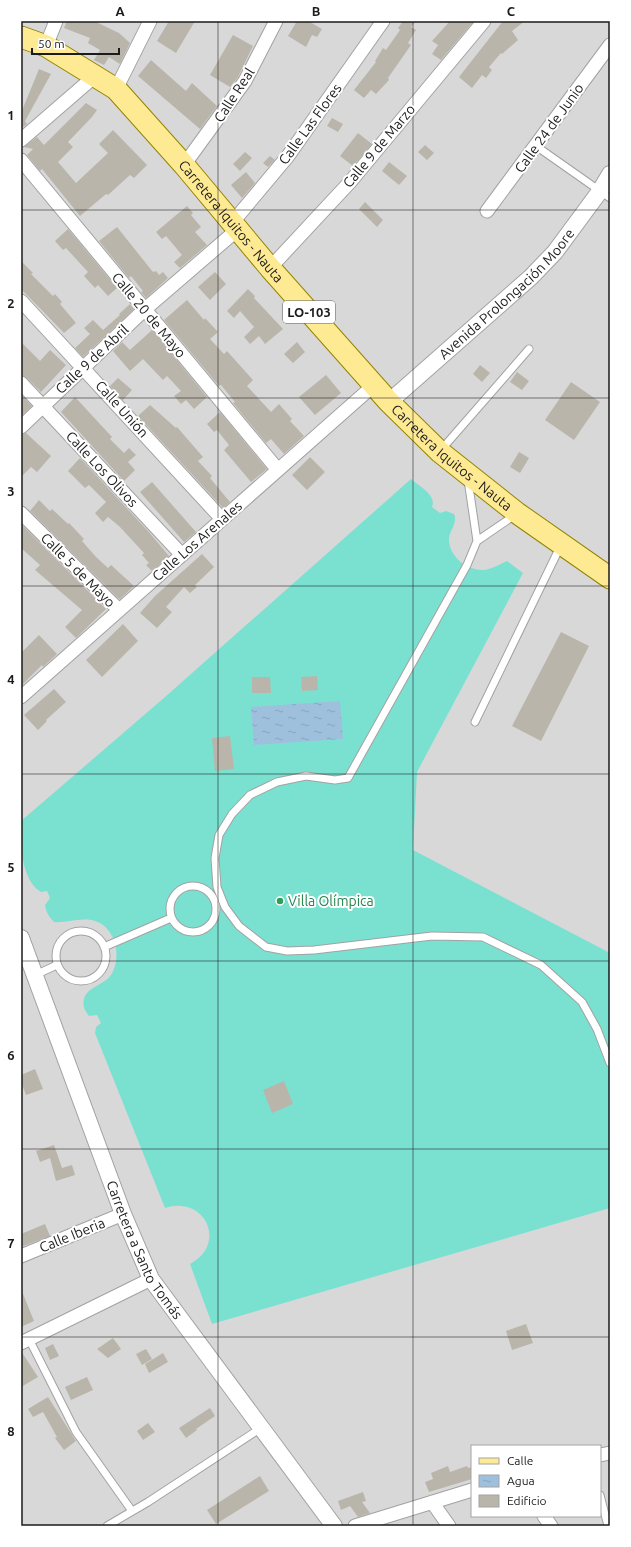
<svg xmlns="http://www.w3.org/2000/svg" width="631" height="1547" font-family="Ubuntu,sans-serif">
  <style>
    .residential { fill: #d9d8d8; fill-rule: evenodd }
    .pitch { fill: #7ae1d1 }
    .water { fill: url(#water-ripples) }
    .building { fill: #bab5aa }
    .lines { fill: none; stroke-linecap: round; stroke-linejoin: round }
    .service-casing { stroke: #a2a2a2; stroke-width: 9 }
    .minor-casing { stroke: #a2a2a2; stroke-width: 15 }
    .tertiary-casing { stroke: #a2a2a2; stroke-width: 18 }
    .primary-casing { stroke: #938500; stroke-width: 23 }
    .service { stroke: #fff; stroke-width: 7 }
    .minor { stroke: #fff; stroke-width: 13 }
    .tertiary { stroke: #fff; stroke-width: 16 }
    .primary { stroke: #ffea94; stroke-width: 21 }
    .grid { fill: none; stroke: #1b1b1b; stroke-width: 1; stroke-opacity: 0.55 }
    .leisure-dot { fill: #2e9e5b; stroke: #fff; stroke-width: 1.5 }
    .labels { text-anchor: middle; stroke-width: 4; stroke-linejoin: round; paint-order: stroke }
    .shield { fill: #fff; stroke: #5f5f5f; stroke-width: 1 }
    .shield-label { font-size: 13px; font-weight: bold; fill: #1b1b1b }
    .street-label { font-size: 14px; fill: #1b1b1b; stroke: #fff }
    .leisure-label { font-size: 14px; fill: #27864d; stroke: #fff; text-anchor: start }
    .neatline { fill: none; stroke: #1b1b1b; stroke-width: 1.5 }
    .grid-label { font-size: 13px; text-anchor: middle; font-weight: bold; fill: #1b1b1b }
  </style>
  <defs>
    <pattern id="water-ripples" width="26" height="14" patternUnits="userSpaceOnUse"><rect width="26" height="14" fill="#9ec0dd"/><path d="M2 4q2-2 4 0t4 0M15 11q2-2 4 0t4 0" fill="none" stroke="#88a4bd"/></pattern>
  </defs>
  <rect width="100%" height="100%" fill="#edece0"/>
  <!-- residential -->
  <path class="residential" d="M21,21H610V1526H21ZM472,1446H600V1516H472Z"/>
  <!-- pitch -->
  <path class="pitch" d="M411,479C419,486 437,495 432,507L440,513L446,511L454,514C458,522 450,530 449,538C448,556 467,571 484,570C492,569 500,564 507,561L523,573L417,772L413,850L610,953V1208L212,1324L190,1264C228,1244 205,1195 165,1208L95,1033L96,1027L101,1023L97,1015L89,1016C85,1011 82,1006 84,999C87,987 104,985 111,975C123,956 115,924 91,920C78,918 67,923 54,922C49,917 46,912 45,905L50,898L47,891L41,892C20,879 21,843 21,821L165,697Z"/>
  <!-- water -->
  <path class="water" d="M340,701L343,739L254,745L251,707Z"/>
  <!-- building -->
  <path class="building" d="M67,21H94L119,33L130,43L120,64L109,57L104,65L94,60L100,50L88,43L90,38L64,28Z
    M169,21H195L176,53L157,41Z
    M297,21H308L322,29L317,37L312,35L306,47L288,36Z
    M403,21H416L411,27L416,30L408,43L411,45L388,78L389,80L376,94L371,90L364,98L354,90L376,62L375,61L383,48L386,50L400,30L398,28Z
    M450,21H474L441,60L432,54L438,45L432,41Z
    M503,21H525L512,31L518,40L502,54L501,53L489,67L492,70L486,78L482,75L472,88L459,77Z
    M233,35L253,46L238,77L230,87L210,75Z
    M151,60L186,91L192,83L217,106L200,129L138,76Z
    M39,69L51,74L25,121L27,124L21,129V113Z
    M86,103L97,110L92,117L68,142L73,147L58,162L76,183L108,153L99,144L113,130L147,165L134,178L130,175L108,195L106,194L80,216L42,169L40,171L27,155L33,149L24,147L37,137L44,145Z
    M332,118L343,124L338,132L327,126Z
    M358,133L372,144L353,166L340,156Z
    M425,145L434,153L427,160L418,152Z
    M245,152L252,158L240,171L233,164Z
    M270,156L275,160L268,167L263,163Z
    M389,162L407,176L399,185L382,171Z
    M246,172L255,183L242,198L231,185Z
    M365,202L383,220L377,227L359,209Z
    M187,206L193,213L191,215L201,227L195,232L207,245L180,268L174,262L182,255L166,236L162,239L156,232Z
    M117,227L153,272L156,271L159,275L163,272L168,278L146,298L141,292L143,291L131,276L129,278L99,241Z
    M68,229L117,288L108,296L98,285L95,288L84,276L88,272L66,248L63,250L55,241Z
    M21,261L33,273L31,274L53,296L55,294L62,302L60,304L76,323L64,333L21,289Z
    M215,272L226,284L210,300L198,287Z
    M248,289L255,296L254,298L283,329L265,344L259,336L250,344L244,337L254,327L240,311L234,318L227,311Z
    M187,300L204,320L205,318L218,332L210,339L224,354L227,351L253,380L247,386L271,412L279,404L292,419L290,421L304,436L284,454L271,439L266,443L233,403L235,402L221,385L219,386L164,320Z
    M130,304L134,309L83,357L75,348L90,334L84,328L93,320L103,330L120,315L119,314Z
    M152,330L207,397L194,409L186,400L181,404L174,396L181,391L167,376L163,380L143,359L130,371L113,351L122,342L130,350Z
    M21,342L40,361L50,350L66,365L41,392L27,378L21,375Z
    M297,342L305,352L293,363L284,354Z
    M480,365L490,373L482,382L473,374Z
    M517,372L529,381L522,390L510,382Z
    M326,375L341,393L315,415L299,397Z
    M118,378L132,390L123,400L110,386Z
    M571,382L600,402L574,440L545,420Z
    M21,395L32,406L21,416Z
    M75,397L112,437L110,439L124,453L129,448L136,455L128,462L135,470L124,481L61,412Z
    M150,405L176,428L177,427L203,457L198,461L212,476L210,478L230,502L223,508L138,416Z
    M220,412L267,469L251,482L224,450L229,445L217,430L214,432L207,424Z
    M26,433L51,456L37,472L31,467L21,477V435Z
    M519,452L529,458L520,473L510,467Z
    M310,457L325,472L307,490L292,475Z
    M80,458L148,531L169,556L152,571L146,565L149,563L142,555L144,553L119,526L108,517L103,522L95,513L106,502L89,485L85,488L68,471Z
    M152,482L196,532L184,542L140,492Z
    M39,500L50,511L52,509L68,524L69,523L84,539L82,541L96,557L108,568L111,565L134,586L120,599L118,598L30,511Z
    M21,524L106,609L76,638L65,627L82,610L35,570L40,565L21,548Z
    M202,554L214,567L195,585L197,587L190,593L184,587L166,607L172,612L157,628L140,613L155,596Z
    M123,624L138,641L102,677L86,660Z
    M561,632L589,646L541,741L512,726Z
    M39,635L57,654L43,667L42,665L21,686V653Z
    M317,676L318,690L302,691L301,677Z
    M252,677H270L271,693H252Z
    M54,689L66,702L46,720L47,721L38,730L24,715Z
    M230,736L234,769L215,771L212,738Z
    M35,1069L43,1089L26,1095L21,1082V1075Z
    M284,1081L293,1104L272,1113L263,1090Z
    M54,1145L62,1168L72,1165L75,1175L56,1181L50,1158L40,1162L36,1151Z
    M45,1224L50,1236L21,1247V1234Z
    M21,1289L34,1321L21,1327Z
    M526,1324L533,1343L512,1350L506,1331Z
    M113,1338L121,1349L108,1358L97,1349Z
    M53,1344L59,1356L50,1360L45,1348Z
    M146,1349L152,1359L142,1365L136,1354Z
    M21,1351L38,1377L21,1387Z
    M163,1353L168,1362L149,1373L145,1364Z
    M87,1377L93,1390L71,1400L65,1387Z
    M48,1397L76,1441L64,1450L55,1438L57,1437L43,1412L33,1417L28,1409Z
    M210,1408L215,1416L196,1429L197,1430L186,1438L179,1428Z
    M148,1423L155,1432L143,1440L137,1431Z
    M448,1466L450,1472L467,1466L468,1468L472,1467V1479L429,1492L425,1482L433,1479L431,1473Z
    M260,1476L269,1491L216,1524L207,1510Z
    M363,1492L366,1501L362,1502L370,1513L358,1517L350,1506L341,1510L338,1501Z"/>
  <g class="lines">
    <defs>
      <path id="service" d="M536,146L610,198
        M441,450L529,349
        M468,480L477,541
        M515,515L477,541L467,565L348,778L335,780L306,776L277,782L250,795L232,814L219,835L215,858L217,887L225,907L239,926L266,947L287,951L314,950L432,936L483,937L541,965L582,1002L597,1029L610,1063
        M475,722L561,545
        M170 909a23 23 0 1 1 46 0a23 23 0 1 1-46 0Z
        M56 956a25 25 0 1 1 50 0a25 25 0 1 1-50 0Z
        M104,947L171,918
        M35,975L57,965
        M29,1339L76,1432L132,1511
        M600,1495L608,1526
        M107,1526L148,1502L261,1428"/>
      <path id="minor" d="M46,46L56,21
        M116,89L150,21
        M21,140L96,75
        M21,160L278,470
        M184,165L245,81L276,21
        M487,211L610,45
        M232,223L288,156L383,21
        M270,268L350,182L484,21
        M21,301L222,519
        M21,383L182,555
        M21,427L144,310L237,230
        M21,513L119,610
        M21,697L373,386
        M21,1256L123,1214
        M21,1343L151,1279
        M600,1455L610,1453
        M432,1502L449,1526
        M544,1516L551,1526
        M355,1526L472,1490"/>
      <g id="tertiary">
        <path id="s1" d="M389,402L531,277L555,252L600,191L610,174"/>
        <path id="s2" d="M21,938L123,1214L151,1279L334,1526"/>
      </g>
      <g id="primary">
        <path id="s3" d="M21,37L46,46L116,89L184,165L270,268L389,402L440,452L517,513L610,578"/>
      </g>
    </defs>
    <!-- service casing -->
    <use href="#service" class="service-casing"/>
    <!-- minor casing -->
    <use href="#minor" class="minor-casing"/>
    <!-- tertiary casing -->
    <use href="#tertiary" class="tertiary-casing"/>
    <!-- primary casing -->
    <use href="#primary" class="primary-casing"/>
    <!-- service -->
    <use href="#service" class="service"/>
    <!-- minor -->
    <use href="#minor" class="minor"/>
    <!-- tertiary -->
    <use href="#tertiary" class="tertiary"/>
    <!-- primary -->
    <use href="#primary" class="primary"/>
  </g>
  <!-- grid -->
  <path class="grid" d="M218,21V1526M413,21V1526M21,210H610M21,398H610M21,586H610M21,774H610M21,961H610M21,1149H610M21,1337H610"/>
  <!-- markers -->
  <circle class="leisure-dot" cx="280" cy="901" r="4"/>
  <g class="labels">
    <!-- shield labels -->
    <rect class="shield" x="283" y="301" width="52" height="22" rx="3"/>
    <g class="shield-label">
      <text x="309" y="317">LO-103</text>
    </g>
    <!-- street labels -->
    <g class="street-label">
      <text transform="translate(234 95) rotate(-57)" y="5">Calle Real</text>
      <text transform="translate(310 124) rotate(-54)" y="5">Calle Las Flores</text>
      <text transform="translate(549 128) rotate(-54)" y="5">Calle 24 de Junio</text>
      <text transform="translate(379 146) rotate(-50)" y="5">Calle 9 de Marzo</text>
      <text dy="5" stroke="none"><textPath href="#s3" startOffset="284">Carretera Iquitos - Nauta</textPath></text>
      <text dy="5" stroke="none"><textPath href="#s1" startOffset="160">Avenida Prolongación Moore</textPath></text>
      <text transform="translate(149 315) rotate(50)" y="5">Calle 20 de Mayo</text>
      <text transform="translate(92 359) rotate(-43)" y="5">Calle 9 de Abril</text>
      <text transform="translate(122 409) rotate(48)" y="5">Calle Unión</text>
      <text dy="5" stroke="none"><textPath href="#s3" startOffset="608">Carretera Iquitos - Nauta</textPath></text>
      <text transform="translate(102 469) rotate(47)" y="5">Calle Los Olivos</text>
      <text transform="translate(197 541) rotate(-41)" y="5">Calle Los Arenales</text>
      <text transform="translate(78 570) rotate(45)" y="5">Calle 5 de Mayo</text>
      <text transform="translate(72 1235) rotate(-22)" y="5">Calle Iberia</text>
      <text dy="5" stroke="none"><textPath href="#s2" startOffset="336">Carretera a Santo Tomás</textPath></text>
    </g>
    <!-- leisure labels -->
    <g class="leisure-label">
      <text x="288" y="906">Villa Olímpica</text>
    </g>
  </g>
  <!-- border -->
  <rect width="631" height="1547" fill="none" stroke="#ffffff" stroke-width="44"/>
  <!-- legend -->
  <rect x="471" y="1445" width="130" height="72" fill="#ffffff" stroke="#a4a4a4"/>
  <rect x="479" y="1458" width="20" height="6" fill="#ffea94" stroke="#a4a4a4"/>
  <text x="507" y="1465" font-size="12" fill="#1b1b1b">Calle</text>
  <rect x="479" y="1475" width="20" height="12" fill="url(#water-ripples)" stroke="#a4a4a4"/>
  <text x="507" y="1485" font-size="12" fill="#1b1b1b">Agua</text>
  <rect x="479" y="1495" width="20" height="12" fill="#bab5aa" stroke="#a4a4a4"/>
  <text x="507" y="1505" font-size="12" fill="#1b1b1b">Edificio</text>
  <!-- scale -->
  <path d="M32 48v6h87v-6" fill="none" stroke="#1b1b1b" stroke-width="2"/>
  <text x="38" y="48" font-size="12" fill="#1b1b1b" stroke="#ffffff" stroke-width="3" paint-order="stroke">50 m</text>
  <rect x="22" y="22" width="587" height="1503" class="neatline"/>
  <g class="grid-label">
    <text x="120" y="16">A</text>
    <text x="316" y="16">B</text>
    <text x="511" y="16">C</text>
    <text x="11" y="120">1</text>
    <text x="11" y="308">2</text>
    <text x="11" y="496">3</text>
    <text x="11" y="684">4</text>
    <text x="11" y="872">5</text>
    <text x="11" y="1060">6</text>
    <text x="11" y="1248">7</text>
    <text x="11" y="1436">8</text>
  </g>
</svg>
